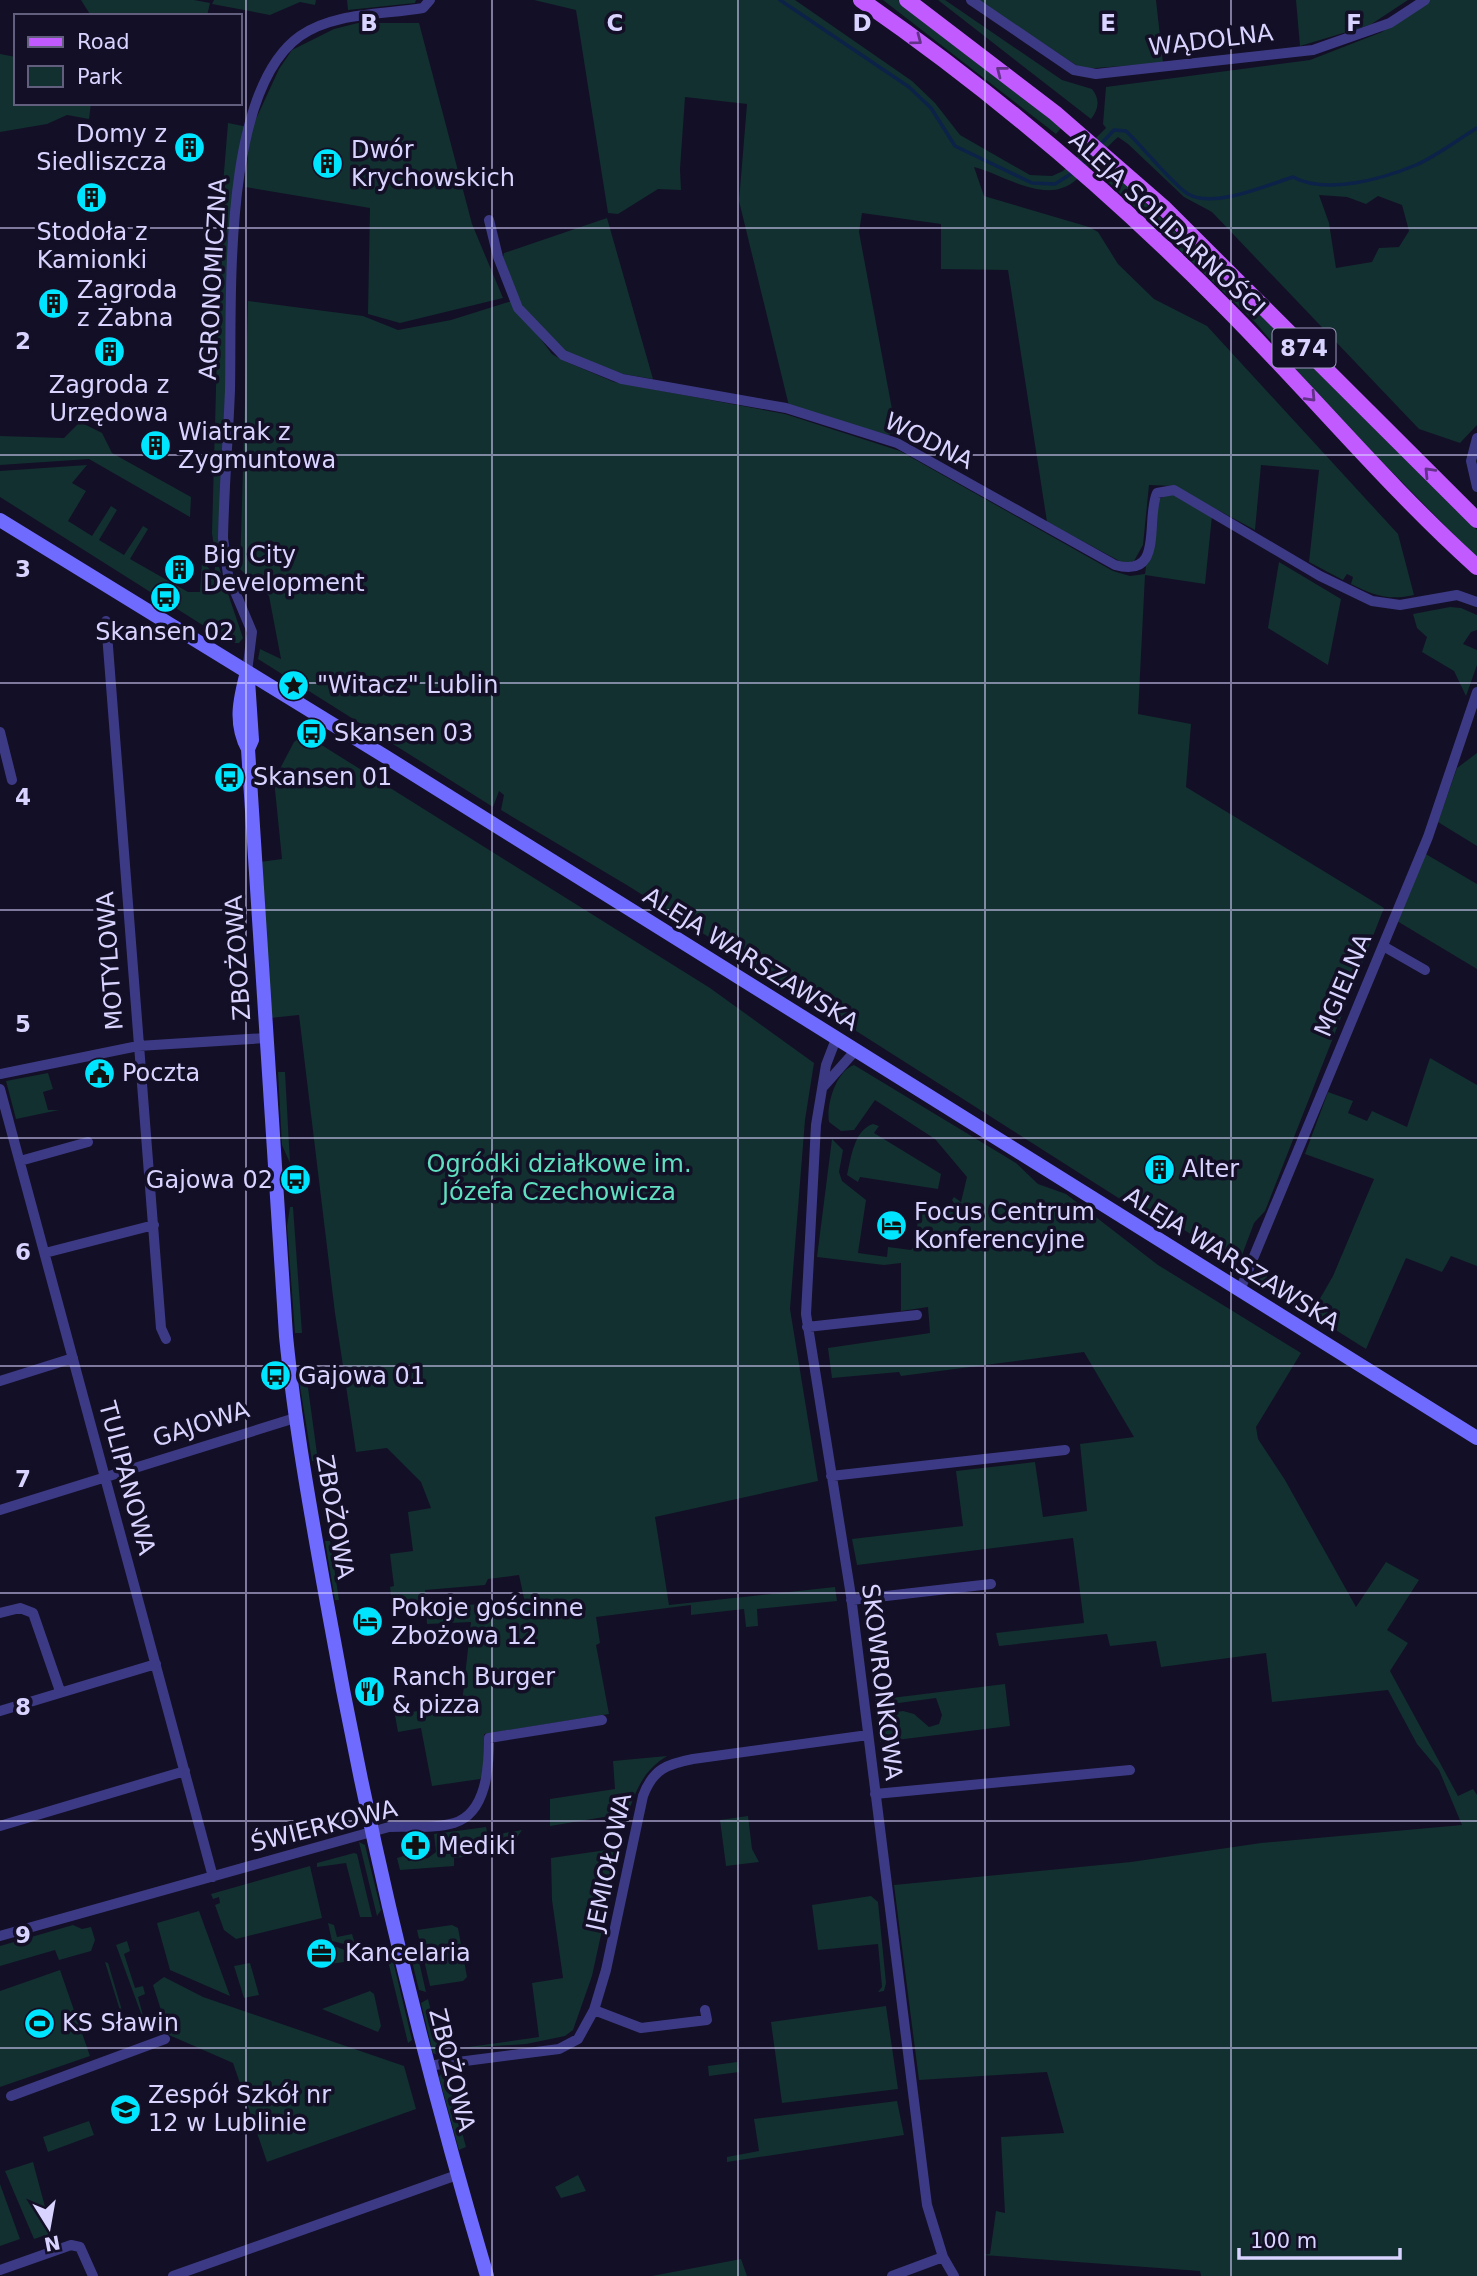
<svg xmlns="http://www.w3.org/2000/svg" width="1477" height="2276" font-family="'DejaVu Sans',sans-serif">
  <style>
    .green { fill: #12302f; fill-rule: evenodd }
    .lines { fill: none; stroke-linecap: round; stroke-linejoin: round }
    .stream { stroke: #0c2248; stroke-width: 3.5 }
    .street { stroke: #3d3a85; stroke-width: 10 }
    .secondary { stroke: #6f6bff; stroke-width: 14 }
    .primary { stroke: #c25bff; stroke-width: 16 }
    .oneway { stroke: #623188 }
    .grid { fill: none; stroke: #d9d4ff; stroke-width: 2; stroke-opacity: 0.55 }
    .labels { text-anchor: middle; stroke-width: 7; stroke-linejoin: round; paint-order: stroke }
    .shield { fill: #130f26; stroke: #9e99be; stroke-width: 2 }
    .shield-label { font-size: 23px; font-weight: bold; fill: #d9d4ff }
    .street-label { font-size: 24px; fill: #d9d4ff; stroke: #130f26 }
    .poi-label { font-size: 24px; fill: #d9d4ff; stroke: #130f26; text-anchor: start }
    .park-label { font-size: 24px; fill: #5fe0c0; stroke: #130f26 }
    .grid-label { font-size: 23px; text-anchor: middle; font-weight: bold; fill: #d9d4ff; stroke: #130f26; stroke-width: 7; stroke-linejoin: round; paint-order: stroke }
  </style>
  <rect width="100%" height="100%" fill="#130f26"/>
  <!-- green -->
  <path class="green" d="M81,0H194L210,3L207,16H91Z
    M214,0H316L315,5L300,2L270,15L212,4Z
    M347,0H416L415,3L348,10Z
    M534,0H795L912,81L935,103L960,135L1030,175L1052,176L1063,171L1106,128L1103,124L1106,87L1310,60L1382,32L1425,0H1477V425L1460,443L1419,429L1212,212L1184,197L1128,144L1118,137C1103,150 1091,167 1076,180C1046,206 1005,175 974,167L984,196L1089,227L1098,232L1118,264L1154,299L1207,326L1398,534L1414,595C1389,601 1373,595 1351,584L1353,577L1347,574L1343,580L1309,562L1319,470L1261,465L1255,530L1173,486L1149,485L1143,545L1134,561L1125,564L1047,522L1008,270L941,269V224L862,213L859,232L892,409L893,433L888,435L789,406L739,201L747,104L685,97L680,169L681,190L658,189L618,214L608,213L576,10ZM1319,195L1347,197L1366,204L1378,196L1402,205L1409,231L1399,247L1379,248L1372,262L1336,268L1329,223Z
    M883,0H898L967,50L1062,127L1056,134Z
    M938,0H945L1062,80L1092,89C1100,99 1099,109 1091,119Z
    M978,0H1156L1163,63L1082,69Z
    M1296,0H1408L1370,25L1300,46Z
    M358,23H419L472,224L503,298L400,323L368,314L370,208L245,187L250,132L279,69L292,50L334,29Z
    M0,54L16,57V103H91L89,119L67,115L47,124L0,132Z
    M228,123L248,127L240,164L224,564L216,562L212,533L221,209Z
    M1112,171L1230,284L1477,530V558L1335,414L1254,321L1105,179Z
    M607,218L653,379L623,374L564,351L521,305L503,257L504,253Z
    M248,301L363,316L398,330L451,320L512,301L552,354L562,360L614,382L785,414L900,451L1113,571L1130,576L1145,574L1155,502L1171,492L1212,516L1205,584L1145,575L1138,714L1191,724L1186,787L1384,908L1265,1211L1254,1223L1239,1263L1129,1197L1120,1199L630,887L501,810L504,795L499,791L493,807L258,659L260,649L281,659L269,596L240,569Z
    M80,422L102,433L112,453L191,497L190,517L89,459L0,465V436L64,438Z
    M87,465L72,483L86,491L68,521L92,536L111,506L117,510L99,540L124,555L143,526L148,529L130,559L188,592H200L202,561L214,574L215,567H219L243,638L239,643H231L0,497V471Z
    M1279,562L1341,599L1328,665L1268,628Z
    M1450,607L1461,608L1477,615V630L1471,632L1463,644L1477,650V665L1466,696L1454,671L1422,652L1427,637L1417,628L1413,614Z
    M304,734L710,988L814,1063L805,1120L790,1309L818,1481L655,1517L669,1605L835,1587L837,1601L757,1609L758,1626L746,1627L744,1609L691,1615V1605L596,1617L600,1643L596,1645L609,1714L484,1734V1770L480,1779L432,1786L421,1728L398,1732L395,1715L462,1703L471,1622L427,1624L426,1607L393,1611L390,1587L394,1586L390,1554L413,1551L408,1512L431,1508L421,1482L387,1448L356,1452L335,1313L299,1015L270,1018L260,862L282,859L274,780L294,742ZM519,1575L525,1603L427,1606L425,1590L485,1585L488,1579Z
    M1477,753V846L1438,822L1457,768Z
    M1424,853L1477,884V969L1397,921Z
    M1430,1058L1477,1085V1266L1451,1256L1442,1272L1406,1258L1366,1349L1254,1279L1257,1271L1313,1302H1318L1333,1276L1374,1179L1305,1154L1328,1092L1353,1101L1348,1113L1367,1121L1372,1111L1407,1127Z
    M854,1065L1016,1163L1038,1184L1066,1194L1158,1265L1301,1353L1256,1427L1258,1439L1285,1480L1356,1607L1386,1562L1419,1580L1387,1630L1408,1643L1390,1671L1458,1796L1473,1789L1477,1795V2276H1201L1200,2271L983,2255L990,2254L996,2211L1005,2213L1001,2137L1064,2133L1047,2072L919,2080L894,1885L1131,1862L1261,1843L1462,1825L1439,1770L1417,1744L1388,1690L1272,1702L1266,1653L1161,1667L1156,1641L1110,1646L1107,1634L999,1646L996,1633L1084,1623L1073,1538L857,1565L852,1539L963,1526L956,1471L1035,1462L1043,1517L1087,1511L1080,1444L1134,1437L1084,1352L901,1376L899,1372L832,1378L828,1348L930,1333L928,1307L901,1311V1263L884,1265L817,1257L832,1139L843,1150L839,1172L842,1181L866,1200L858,1253L887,1257L888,1247L911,1250L915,1246L919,1209L947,1212L956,1206L952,1200L954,1197L961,1202L967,1177L935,1139L875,1100L854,1130L841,1131L829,1122C826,1105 836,1071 854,1065Z
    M278,1072H285L290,1163L282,1145Z
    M48,1073L53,1089L43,1092L48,1110H59L16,1119L6,1081Z
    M873,1124L879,1126L874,1133L941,1174L938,1189L860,1177L858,1182L847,1175C851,1158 854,1130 873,1124Z
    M290,1207H293L302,1333H295L287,1226Z
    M306,1373L318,1461H312L298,1374Z
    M325,1541H330L339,1600H335Z
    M1005,1684L1010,1726L880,1742L877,1715L903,1711L914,1714L929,1727L939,1724L942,1715L936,1698L876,1706L875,1700Z
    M667,1756C644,1770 637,1788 628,1813L550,1826V1799L615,1789L613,1761Z
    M748,1816L752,1849L759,1862L726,1866L720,1820Z
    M486,1827L488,1836L522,1830L507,1852L454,1858V1866L400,1870L397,1858L407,1855L408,1861L428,1858L436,1852L434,1834Z
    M359,1842L365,1845L381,1910L377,1916Z
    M620,1848L592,1976L573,2030L565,2036L526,2044L462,2048L539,2037L532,1983L563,1978L552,1900L551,1858Z
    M354,1853L357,1854L372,1917H360L346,1863L317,1867V1863Z
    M310,1866L322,1918L236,1939L224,1930L215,1905L220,1903L219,1897L213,1899L211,1894Z
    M871,1896L878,1902L886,1983L884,1991L878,1992L882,1987L878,1944L818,1950L812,1905Z
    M199,1911L230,1996L170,1970L157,1923Z
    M328,1923L334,1925L337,1937L352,1934L356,1947L332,1941Z
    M73,1925L82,1929L91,1927L95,1940L91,1951L59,1960L55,1950L0,1966V1946Z
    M452,1925L458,1928L467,1977L463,1981L430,1986L417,1930Z
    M127,1941L130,1951L124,1954L135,1988L143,1986L145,1994L138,1997L147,2030L116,1945Z
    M415,1944L426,1992L419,1990L408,1945Z
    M332,1945L352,1953L351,1961L330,1964L325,1946Z
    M390,1948L412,2040L408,2043L385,1949Z
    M105,1962L108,1963L129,2034L127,2033Z
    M250,1963L259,1995L244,1998L234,1966Z
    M60,1970L90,2056L0,2087V1991Z
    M164,1977L203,1997L404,2066L416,2109L267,2162L233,2063L169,2035L153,1985Z
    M370,1991L374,1994L381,2026L378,2032L322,2009Z
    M428,1999L442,2057L433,2053L421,2003Z
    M886,2006L898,2089L782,2103L771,2022Z
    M737,2062L739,2072L709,2076L708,2066Z
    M445,2068L466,2147L459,2150L439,2077Z
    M897,2101L904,2135L727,2162V2157L759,2151L754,2119Z
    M89,2121L94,2135L48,2152L43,2137Z
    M33,2162L52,2233L34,2239L5,2171Z
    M578,2175L586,2191L561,2198L555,2187Z
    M0,2184L20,2239L0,2246Z
    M741,2259L747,2276H652Z"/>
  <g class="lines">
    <!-- stream -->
    <path class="stream" d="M780,0L909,87L931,108L955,146L1032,183L1055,184L1074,172
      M1099,146L1114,130L1126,131C1141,145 1174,186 1188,194C1214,209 1267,185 1293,177C1326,195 1382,179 1416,165C1437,156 1457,140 1477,128
      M1082,164L1093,152"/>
    <!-- street -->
    <path class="street" d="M971,0L1074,70L1096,74L1313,50L1390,23L1425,0
      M489,220L498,257L518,308L563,355L622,379L786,408L897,443L1115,565C1165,579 1145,520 1157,493L1174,490L1320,576L1372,601L1400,605L1457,595L1477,602
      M1477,438L1471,461L1477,487
      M106,621L161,1328L166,1339
      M247,672L252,632L228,575L223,538C224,489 228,440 230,390C232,301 221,92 300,36C334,12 383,15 423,8L430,0
      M0,732L12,780
      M1383,946L1425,970
      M836,1039L826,1065L816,1125L806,1314L851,1596L927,2205L943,2257L954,2276
      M0,1074L138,1046L266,1038
      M824,1086L855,1051
      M0,1089L213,1877
      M20,1161L88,1142
      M45,1253L154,1225
      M1240,1290L1428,837L1477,692
      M807,1327L917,1315
      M0,1381L73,1358
      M831,1476L1065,1450
      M0,1510L295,1418
      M851,1600L991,1584
      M0,1613L20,1608L33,1613L60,1691
      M0,1711L156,1664
      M875,1794L1130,1770
      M0,1826L185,1771
      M0,1936L389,1827C409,1826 434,1829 454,1823C487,1813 489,1766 489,1738L602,1720
      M594,2010L641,2028L707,2020L705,2010
      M427,2066L559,2049L578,2039L594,2010L606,1970L643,1796C653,1769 667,1764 693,1759L868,1735
      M11,2096L165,2039
      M0,2270L71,2245L80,2247L93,2276
      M173,2276L457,2175
      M892,2276L943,2257"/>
    <!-- secondary -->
    <path class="secondary" d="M0,520L386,757L1477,1438
      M247,672C240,699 234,723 248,749L286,1336C295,1426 311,1514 327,1603C367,1830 421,2054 487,2276
      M248,749L252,740L248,680"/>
    <!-- primary -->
    <path class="primary" d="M861,0C991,90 1111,192 1222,304C1309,391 1386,485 1477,567
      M907,0L1055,113L1163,207L1477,520"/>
  </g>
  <!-- one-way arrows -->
  <defs><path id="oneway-chevron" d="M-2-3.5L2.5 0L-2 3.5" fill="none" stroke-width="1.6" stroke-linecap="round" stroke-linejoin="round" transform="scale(1.75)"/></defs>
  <g class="oneway">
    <use href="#oneway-chevron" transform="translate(917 40) rotate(37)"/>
    <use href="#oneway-chevron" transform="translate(1001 71) rotate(-142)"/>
    <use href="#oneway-chevron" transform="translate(1311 397) rotate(47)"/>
    <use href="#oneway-chevron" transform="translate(1429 472) rotate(-134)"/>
  </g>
  <!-- grid -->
  <path class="grid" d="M246,0V2276M492,0V2276M738,0V2276M985,0V2276M1231,0V2276M0,228H1477M0,455H1477M0,683H1477M0,910H1477M0,1138H1477M0,1366H1477M0,1593H1477M0,1821H1477M0,2048H1477"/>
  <!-- icons -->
  <defs>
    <symbol id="building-disc" viewBox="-11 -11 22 22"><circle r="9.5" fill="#00e5ff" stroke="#130f26"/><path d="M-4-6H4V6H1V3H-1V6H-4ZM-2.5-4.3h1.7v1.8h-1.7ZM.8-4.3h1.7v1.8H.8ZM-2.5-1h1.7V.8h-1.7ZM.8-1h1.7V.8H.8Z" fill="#111"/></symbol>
    <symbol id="bus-disc" viewBox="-11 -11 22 22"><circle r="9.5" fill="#00e5ff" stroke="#130f26"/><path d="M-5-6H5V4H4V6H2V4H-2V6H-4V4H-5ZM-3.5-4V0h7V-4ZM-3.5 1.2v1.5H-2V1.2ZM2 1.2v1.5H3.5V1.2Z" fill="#111"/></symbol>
    <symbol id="sight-disc" viewBox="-11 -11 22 22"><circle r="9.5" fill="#00e5ff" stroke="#130f26"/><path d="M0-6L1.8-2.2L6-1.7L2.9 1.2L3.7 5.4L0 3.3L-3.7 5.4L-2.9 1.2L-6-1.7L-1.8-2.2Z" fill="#111"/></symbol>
    <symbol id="civic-disc" viewBox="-11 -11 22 22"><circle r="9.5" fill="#00e5ff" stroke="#130f26"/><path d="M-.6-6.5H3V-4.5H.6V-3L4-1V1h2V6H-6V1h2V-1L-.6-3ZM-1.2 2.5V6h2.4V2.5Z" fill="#111"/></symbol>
    <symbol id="hotel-disc" viewBox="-11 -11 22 22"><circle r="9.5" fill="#00e5ff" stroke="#130f26"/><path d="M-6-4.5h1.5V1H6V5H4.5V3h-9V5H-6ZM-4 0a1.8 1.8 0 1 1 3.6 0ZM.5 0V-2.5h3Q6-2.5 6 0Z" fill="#111"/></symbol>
    <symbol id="restaurant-disc" viewBox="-11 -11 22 22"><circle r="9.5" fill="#00e5ff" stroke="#130f26"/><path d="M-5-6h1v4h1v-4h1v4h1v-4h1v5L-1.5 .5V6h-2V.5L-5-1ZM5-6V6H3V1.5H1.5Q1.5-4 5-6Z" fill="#111"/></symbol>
    <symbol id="pharmacy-disc" viewBox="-11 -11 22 22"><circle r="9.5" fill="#00e5ff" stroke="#130f26"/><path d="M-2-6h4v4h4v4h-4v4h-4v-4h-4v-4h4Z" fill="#111"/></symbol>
    <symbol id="office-disc" viewBox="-11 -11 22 22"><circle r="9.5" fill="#00e5ff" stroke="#130f26"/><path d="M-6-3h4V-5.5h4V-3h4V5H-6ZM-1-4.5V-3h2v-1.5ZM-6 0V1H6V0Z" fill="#111"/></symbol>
    <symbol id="stadium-disc" viewBox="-11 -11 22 22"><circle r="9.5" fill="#00e5ff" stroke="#130f26"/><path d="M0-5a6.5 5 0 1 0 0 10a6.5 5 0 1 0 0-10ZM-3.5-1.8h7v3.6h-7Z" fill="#111"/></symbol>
    <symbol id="school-disc" viewBox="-11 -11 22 22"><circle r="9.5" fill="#00e5ff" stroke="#130f26"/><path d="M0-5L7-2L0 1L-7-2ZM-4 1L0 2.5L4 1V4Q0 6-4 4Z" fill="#111"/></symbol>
  </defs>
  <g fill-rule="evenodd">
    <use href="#building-disc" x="172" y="130" width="35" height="35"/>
    <use href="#building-disc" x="310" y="146" width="35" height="35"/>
    <use href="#building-disc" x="74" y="180" width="35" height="35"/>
    <use href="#building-disc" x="36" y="286" width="35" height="35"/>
    <use href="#building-disc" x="92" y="334" width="35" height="35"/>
    <use href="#building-disc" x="138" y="428" width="35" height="35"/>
    <use href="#building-disc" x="162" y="552" width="35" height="35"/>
    <use href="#bus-disc" x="148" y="580" width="35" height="35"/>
    <use href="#sight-disc" x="276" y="668" width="35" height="35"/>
    <use href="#bus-disc" x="294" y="716" width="35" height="35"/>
    <use href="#bus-disc" x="212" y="760" width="35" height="35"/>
    <use href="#civic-disc" x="82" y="1056" width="35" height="35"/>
    <use href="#building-disc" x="1142" y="1152" width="35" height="35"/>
    <use href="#bus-disc" x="278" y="1162" width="35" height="35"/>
    <use href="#hotel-disc" x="874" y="1208" width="35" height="35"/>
    <use href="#bus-disc" x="258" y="1358" width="35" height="35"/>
    <use href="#hotel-disc" x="350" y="1604" width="35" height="35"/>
    <use href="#restaurant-disc" x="352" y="1674" width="35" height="35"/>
    <use href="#pharmacy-disc" x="398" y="1828" width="35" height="35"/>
    <use href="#office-disc" x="304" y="1936" width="35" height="35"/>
    <use href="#stadium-disc" x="22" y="2006" width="35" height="35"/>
    <use href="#school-disc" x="108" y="2092" width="35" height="35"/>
  </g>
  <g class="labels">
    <!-- shield labels -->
    <rect class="shield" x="1272.5" y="328.5" width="63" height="39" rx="5"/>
    <g class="shield-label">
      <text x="1304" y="356">874</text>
    </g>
    <!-- street labels -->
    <g class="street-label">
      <text transform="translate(1211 40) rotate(-7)" y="8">WĄDOLNA</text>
      <text transform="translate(1167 224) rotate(43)" y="8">ALEJA SOLIDARNOŚCI</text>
      <text transform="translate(213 279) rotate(-87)" y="8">AGRONOMICZNA</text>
      <text transform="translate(929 441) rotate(27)" y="8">WODNA</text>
      <text transform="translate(238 958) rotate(-94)" y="8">ZBOŻOWA</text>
      <text transform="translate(751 959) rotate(32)" y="8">ALEJA WARSZAWSKA</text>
      <text transform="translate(110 961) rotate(-94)" y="8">MOTYLOWA</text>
      <text transform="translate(1343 985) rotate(-67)" y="8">MGIELNA</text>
      <text transform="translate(1232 1259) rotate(32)" y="8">ALEJA WARSZAWSKA</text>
      <text transform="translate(201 1424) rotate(-18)" y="8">GAJOWA</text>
      <text transform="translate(127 1478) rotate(75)" y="8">TULIPANOWA</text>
      <text transform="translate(335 1517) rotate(80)" y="8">ZBOŻOWA</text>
      <text transform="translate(882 1682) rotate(83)" y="8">SKOWRONKOWA</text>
      <text transform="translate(324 1826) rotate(-14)" y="8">ŚWIERKOWA</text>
      <text transform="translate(609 1862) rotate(-78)" y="8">JEMIOŁOWA</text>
      <text transform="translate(452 2070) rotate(76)" y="8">ZBOŻOWA</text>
    </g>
    <!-- poi labels -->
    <g class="poi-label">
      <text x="167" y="142" text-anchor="end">Domy z<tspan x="167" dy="28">Siedliszcza</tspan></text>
      <text x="351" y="158">Dwór<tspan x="351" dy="28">Krychowskich</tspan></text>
      <text x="92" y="240" text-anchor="middle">Stodoła z<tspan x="92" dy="28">Kamionki</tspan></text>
      <text x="77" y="298">Zagroda<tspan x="77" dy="28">z Żabna</tspan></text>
      <text x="109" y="393" text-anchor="middle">Zagroda z<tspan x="109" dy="28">Urzędowa</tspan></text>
      <text x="178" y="440">Wiatrak z<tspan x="178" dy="28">Zygmuntowa</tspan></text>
      <text x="203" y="563">Big City<tspan x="203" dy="28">Development</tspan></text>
      <text x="165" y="640" text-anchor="middle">Skansen 02</text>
      <text x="317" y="693">"Witacz" Lublin</text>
      <text x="334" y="741">Skansen 03</text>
      <text x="253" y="785">Skansen 01</text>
      <text x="122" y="1081">Poczta</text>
      <text x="1182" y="1177">Alter</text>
      <text x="273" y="1188" text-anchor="end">Gajowa 02</text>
      <text x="914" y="1220">Focus Centrum<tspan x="914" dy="28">Konferencyjne</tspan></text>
      <text x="298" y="1384">Gajowa 01</text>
      <text x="391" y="1616">Pokoje gościnne<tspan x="391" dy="28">Zbożowa 12</tspan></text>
      <text x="392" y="1685">Ranch Burger<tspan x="392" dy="28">&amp; pizza</tspan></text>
      <text x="438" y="1854">Mediki</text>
      <text x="345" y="1961">Kancelaria</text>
      <text x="62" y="2031">KS Sławin</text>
      <text x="148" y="2103">Zespół Szkół nr<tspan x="148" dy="28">12 w Lublinie</tspan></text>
    </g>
    <!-- park labels -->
    <g class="park-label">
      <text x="559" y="1172">Ogródki działkowe im.<tspan x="559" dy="28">Józefa Czechowicza</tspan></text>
    </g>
  </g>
  <g class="grid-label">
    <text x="369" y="31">B</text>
    <text x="615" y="31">C</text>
    <text x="862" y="31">D</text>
    <text x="1108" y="31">E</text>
    <text x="1354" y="31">F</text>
    <text x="23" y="349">2</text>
    <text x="23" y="577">3</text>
    <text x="23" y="805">4</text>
    <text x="23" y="1032">5</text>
    <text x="23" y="1260">6</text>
    <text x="23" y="1487">7</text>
    <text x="23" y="1715">8</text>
    <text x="23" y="1943">9</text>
  </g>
  <!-- legend -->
  <rect x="14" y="14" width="228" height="91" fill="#130f26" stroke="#625e7d" stroke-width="2"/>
  <rect x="28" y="37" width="35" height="10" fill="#c25bff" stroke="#625e7d" stroke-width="2"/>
  <text x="77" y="49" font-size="21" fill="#d9d4ff">Road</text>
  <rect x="28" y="66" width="35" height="21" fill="#12302f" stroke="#625e7d" stroke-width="2"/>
  <text x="77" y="84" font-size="21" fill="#d9d4ff">Park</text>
  <!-- north arrow -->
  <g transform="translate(49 2227) rotate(169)" stroke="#130f26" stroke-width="5" paint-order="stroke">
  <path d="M0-5L12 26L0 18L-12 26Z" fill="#d9d4ff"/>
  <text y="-10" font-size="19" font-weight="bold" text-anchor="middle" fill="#d9d4ff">N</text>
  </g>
  <!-- scale -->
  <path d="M1239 2248v10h161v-10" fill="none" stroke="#d9d4ff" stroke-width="3.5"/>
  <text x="1250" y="2248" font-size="21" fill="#d9d4ff" stroke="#130f26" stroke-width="5" paint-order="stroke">100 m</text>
</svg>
